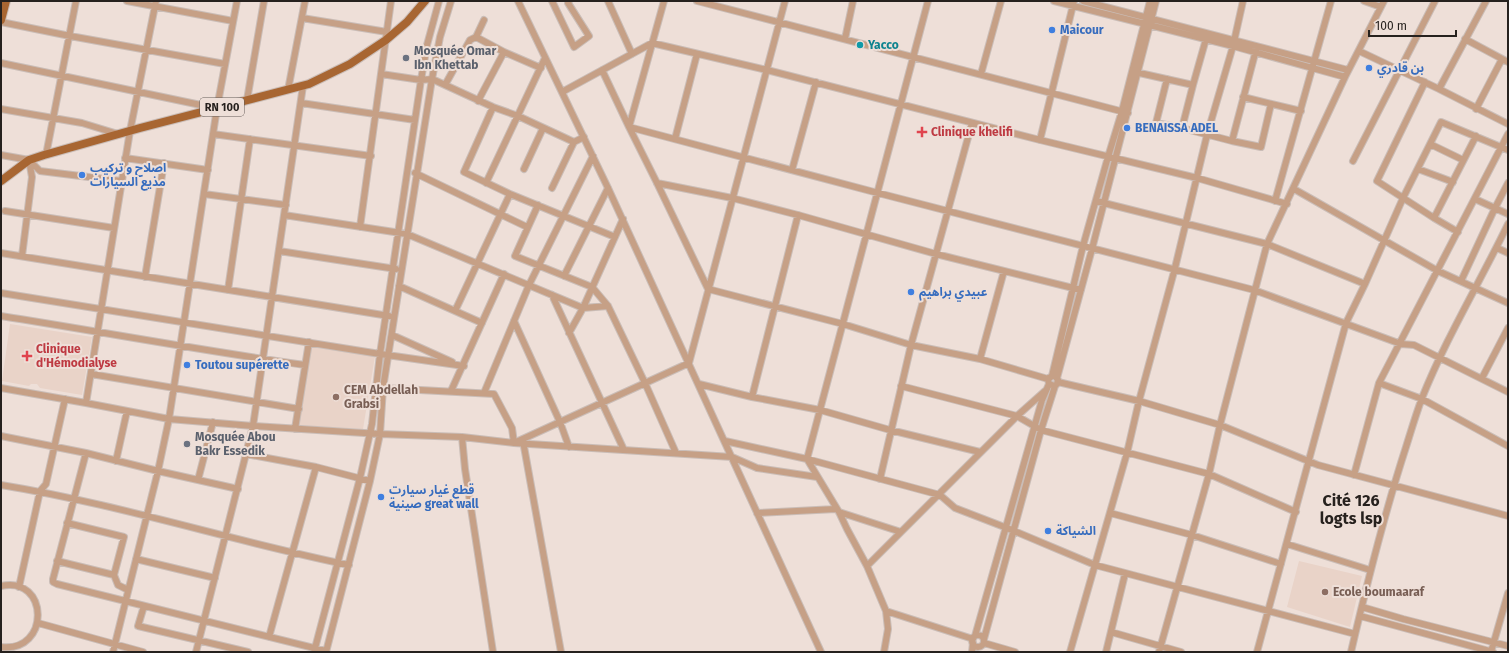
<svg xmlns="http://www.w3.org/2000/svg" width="1509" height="653" font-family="'Fira Sans','Noto Sans Arabic',sans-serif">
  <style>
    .built { fill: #e9d3c8 }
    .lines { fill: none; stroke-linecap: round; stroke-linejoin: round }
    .minor-casing { stroke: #cabdb7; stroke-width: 8 }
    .major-casing { stroke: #cabdb7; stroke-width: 10 }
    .minor { stroke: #c6a086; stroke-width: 6 }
    .major { stroke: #a86632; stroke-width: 8 }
    .shop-dot { fill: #3f7fe0; stroke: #eedfd8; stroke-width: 1.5 }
    .culture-dot { fill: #0f9aa8; stroke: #eedfd8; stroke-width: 1.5 }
    .worship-dot { fill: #6b7280; stroke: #eedfd8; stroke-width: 1.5 }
    .health-dot { fill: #e0444e; stroke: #eedfd8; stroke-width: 1.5 }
    .education-dot { fill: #8d6e63; stroke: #eedfd8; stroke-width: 1.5 }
    .labels { text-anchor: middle; stroke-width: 4; stroke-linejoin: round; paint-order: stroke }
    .shield { fill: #eedfd8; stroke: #625a56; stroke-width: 1 }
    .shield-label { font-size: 11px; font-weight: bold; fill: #26211e }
    .shop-label { font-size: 12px; font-weight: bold; fill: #366cbe; stroke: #eedfd8; text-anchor: start }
    .culture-label { font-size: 12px; font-weight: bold; fill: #0d838f; stroke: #eedfd8; text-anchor: start }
    .worship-label { font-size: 12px; font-weight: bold; fill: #5b616d; stroke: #eedfd8; text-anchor: start }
    .health-label { font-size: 12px; font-weight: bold; fill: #be3a42; stroke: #eedfd8; text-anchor: start }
    .education-label { font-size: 12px; font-weight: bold; fill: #785e54; stroke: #eedfd8; text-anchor: start }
    .district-label { font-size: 16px; font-weight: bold; fill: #26211e; stroke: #eedfd8 }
  </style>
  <rect width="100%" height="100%" fill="#eedfd8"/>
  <!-- built -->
  <path class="built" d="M10,324L92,337L82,395L40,388L37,384H31L29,386L2,381Z
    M311,347L375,356L363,429L299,425Z
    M1299,561L1362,576L1350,627L1287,607Z"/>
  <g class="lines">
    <defs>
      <path id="minor" d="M127,1L233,21
        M518,1L608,188L821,652
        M552,1L574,47L589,36L568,3L569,1
        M608,1L632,54
        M664,1L629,127L657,183L708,289L843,324L911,345L980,359L1048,379
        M697,1L1128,113
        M1054,1L1233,46L1345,77
        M1083,1L1348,70
        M1364,1L1381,7
        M302,18L387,32
        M1,22L70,36L225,64
        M476,37L504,52L541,68
        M845,39L853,1
        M1465,39L1508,62
        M1359,51L1439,89L1486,1
        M1,63L215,108
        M602,70L629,127L878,193L1254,290L1401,344L1414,345L1508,392
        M1135,72L1193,85L1206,39
        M381,74L421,80L432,79L493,107L518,116L574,142
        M981,74L1001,1
        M1167,79L1156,123L1182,128L1193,85
        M1425,82L1377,181L1434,218L1458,232
        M445,85L470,40L476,37L484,20
        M1439,89L1508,124
        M288,90L305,1
        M562,92L652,43L767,70L1040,140L1197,178L1287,204
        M1243,97L1301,111
        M247,100L264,1
        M478,101L504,52
        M301,103L415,120
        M493,107L464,172L510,194L615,237
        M1,109L82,123L118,134
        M1476,109L1502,59
        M1182,128L1232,141L1261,147L1271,104
        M213,134L371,156
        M675,139L697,54
        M1040,140L1074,1
        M1232,141L1256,50
        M1430,144L1463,160
        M1,155L29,160
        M46,155L76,1
        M125,158L208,170
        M1353,161L1435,1
        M524,169L543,128
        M1418,169L1453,182
        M792,170L816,82
        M415,173L527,227
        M486,183L545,58
        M657,183L732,198L798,215L936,254L1081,290
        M552,188L574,142L584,137
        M1294,189L1438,271L1508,303
        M204,194L286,205
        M1475,199L1508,214
        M1096,201L1267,244L1365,284L1346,323L1257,652
        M1275,201L1331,1
        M538,205L515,256L592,287L608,306L645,383L676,453
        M5,211L114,228
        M284,215L407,234L583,308L608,306
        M1434,218L1476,136
        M360,227L391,1
        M1497,248L1508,253
        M279,251L396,269
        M1,253L389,316
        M22,256L32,177L29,160L40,171L121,181
        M564,276L608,188
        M145,277L164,163
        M1461,281L1495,208L1508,183
        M1365,284L1403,198L1441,122L1508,150
        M399,286L482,323
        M228,290L250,139
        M1,293L380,354L464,366
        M552,295L624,450
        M455,311L510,194
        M1,316C103,332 204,351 305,365
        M514,321L560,422L569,447
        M569,333L583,308L623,219
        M392,335L452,362
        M980,359L1004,271
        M91,374L299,409
        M1052,376H1055L1058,380L1057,384L1055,386L1049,384L1048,379L1052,376L1083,246L1108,157L1122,111L1150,1
        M1057,378L1092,249L1156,1
        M1482,378L1508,328
        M1058,382L1139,401L1220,425L1318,465L1508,516
        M1379,383L1508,134
        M699,384L752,397L820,410L890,430L980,452
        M901,386L1017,416L1041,430L1209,474L1296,512
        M1,388L86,403L169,419L253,426L380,434L462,437L514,443L732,457L757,468L817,477
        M383,388L494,394L512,428L514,443L689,363L785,1
        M451,391L504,274
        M484,393L529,285L593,156
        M752,397L798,215
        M86,403L130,131L156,1
        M295,429L309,342
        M1,436L86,453L158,471L238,489
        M462,437L465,469L493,652
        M523,441L561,652
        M725,441L807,459L940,495L955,508L1007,528L1095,565L1355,634
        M86,453L53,579V582L57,584L326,651
        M246,454L316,467L370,481
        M116,461L127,411
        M1354,475L1379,383L1422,399L1508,446
        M880,479L911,345L972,123
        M198,480L213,422
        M1,485C118,504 232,541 349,565
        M839,512L901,532
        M757,513L836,509
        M1110,513L1192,535L1281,564
        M1287,544L1370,570
        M136,559L215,578
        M57,561L114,575L124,537L67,523
        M867,566L1017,416L1045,391
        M114,575L118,585L128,590
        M1,586C49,575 51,653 1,647
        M19,587L40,491L46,484L65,399
        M144,606L138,626L248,652
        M1362,607L1403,619L1508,646
        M886,611L973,639
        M1360,616L1493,652
        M38,623L143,652
        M1111,632L1181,652
        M972 641a6 6 0 1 1 12 0a6 6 0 1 1-12 0Z
        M975,636L1042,400L1049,384
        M269,637L316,467
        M984,639L1041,430L1055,386
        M984,643L1015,652
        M113,652L158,471L169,419L217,108L237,1
        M196,652L253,426L303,86
        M314,652L360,478L372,424L380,354L421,80L427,45L439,1
        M326,652L370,481L380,434L383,388L432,79L440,37L451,1
        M884,652L888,629L886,611L867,566L847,529L839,512L807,459L928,1
        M972,652L973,643
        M1070,652L1127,453L1139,401L1175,268L1207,135L1233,46L1243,1
        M1106,652L1125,574
        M1159,652L1209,474L1220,425L1267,244L1345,77L1384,1
        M1351,652C1367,583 1384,515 1406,447C1411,431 1416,414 1422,398C1446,338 1480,282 1508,224
        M1491,652L1508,593"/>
      <path id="major" d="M1,20L6,1
        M1,181L29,160L44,155L140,128L309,84L350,64L386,40L407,22L425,1"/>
    </defs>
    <!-- minor casing -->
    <use href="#minor" class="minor-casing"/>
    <!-- major casing -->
    <use href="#major" class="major-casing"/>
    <!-- minor -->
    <use href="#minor" class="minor"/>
    <!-- major -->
    <use href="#major" class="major"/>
  </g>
  <!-- markers -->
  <g class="shop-dot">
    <circle cx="1052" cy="30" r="4"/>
    <circle cx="1369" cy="68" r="4"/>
    <circle cx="1127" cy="128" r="4"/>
    <circle cx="82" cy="175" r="4"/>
    <circle cx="911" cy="292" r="4"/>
    <circle cx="187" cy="365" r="4"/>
    <circle cx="381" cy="497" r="4"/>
    <circle cx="1048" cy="531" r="4"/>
  </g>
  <circle class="culture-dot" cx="860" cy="45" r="4"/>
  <g class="worship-dot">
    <circle cx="406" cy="58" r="4"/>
    <circle cx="187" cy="444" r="4"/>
  </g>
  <g class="health-dot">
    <path d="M920 126h4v4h4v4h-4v4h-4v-4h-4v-4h4z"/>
    <path d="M25 350h4v4h4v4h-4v4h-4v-4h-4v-4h4z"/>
  </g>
  <g class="education-dot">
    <circle cx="336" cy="397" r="4"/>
    <circle cx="1325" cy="592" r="4"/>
  </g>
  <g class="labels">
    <!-- shield labels -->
    <rect class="shield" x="200" y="98" width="44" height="18" rx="3"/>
    <g class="shield-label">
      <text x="222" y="111">RN 100</text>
    </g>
    <!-- shop labels -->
    <g class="shop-label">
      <text x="1060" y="34">Maicour</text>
      <text x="1377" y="72">بن قادري</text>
      <text x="1135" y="132">BENAISSA ADEL</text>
      <text x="90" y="172">اصلاح و تركيب<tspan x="90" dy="14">مذيع السيارات</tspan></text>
      <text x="919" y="296">عبيدي براهيم</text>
      <text x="195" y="369">Toutou supérette</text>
      <text x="389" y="494">قطع غيار سيارت<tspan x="389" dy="14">صينية great wall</tspan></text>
      <text x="1056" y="535">الشياكة</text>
    </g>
    <!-- culture labels -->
    <g class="culture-label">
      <text x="868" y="49">Yacco</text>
    </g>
    <!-- worship labels -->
    <g class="worship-label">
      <text x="414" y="55">Mosquée Omar<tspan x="414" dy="14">Ibn Khettab</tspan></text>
      <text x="195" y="441">Mosquée Abou<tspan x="195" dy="14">Bakr Essedik</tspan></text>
    </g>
    <!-- health labels -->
    <g class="health-label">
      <text x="931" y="136">Clinique khelifi</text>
      <text x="36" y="353">Clinique<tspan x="36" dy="14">d'Hémodialyse</tspan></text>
    </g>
    <!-- education labels -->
    <g class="education-label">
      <text x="344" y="394">CEM Abdellah<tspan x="344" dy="14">Grabsi</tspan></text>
      <text x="1333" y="596">Ecole boumaaraf</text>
    </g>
    <!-- district labels -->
    <g class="district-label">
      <text x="1351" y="506">Cité 126<tspan x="1351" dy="18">logts lsp</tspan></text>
    </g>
  </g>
  <!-- border -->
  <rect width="1509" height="653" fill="none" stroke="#26211e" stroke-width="4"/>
  <!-- scale -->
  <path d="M1369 30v6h87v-6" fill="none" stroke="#26211e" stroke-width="2"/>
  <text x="1375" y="30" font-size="12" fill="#26211e" stroke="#eedfd8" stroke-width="3" paint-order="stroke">100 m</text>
</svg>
